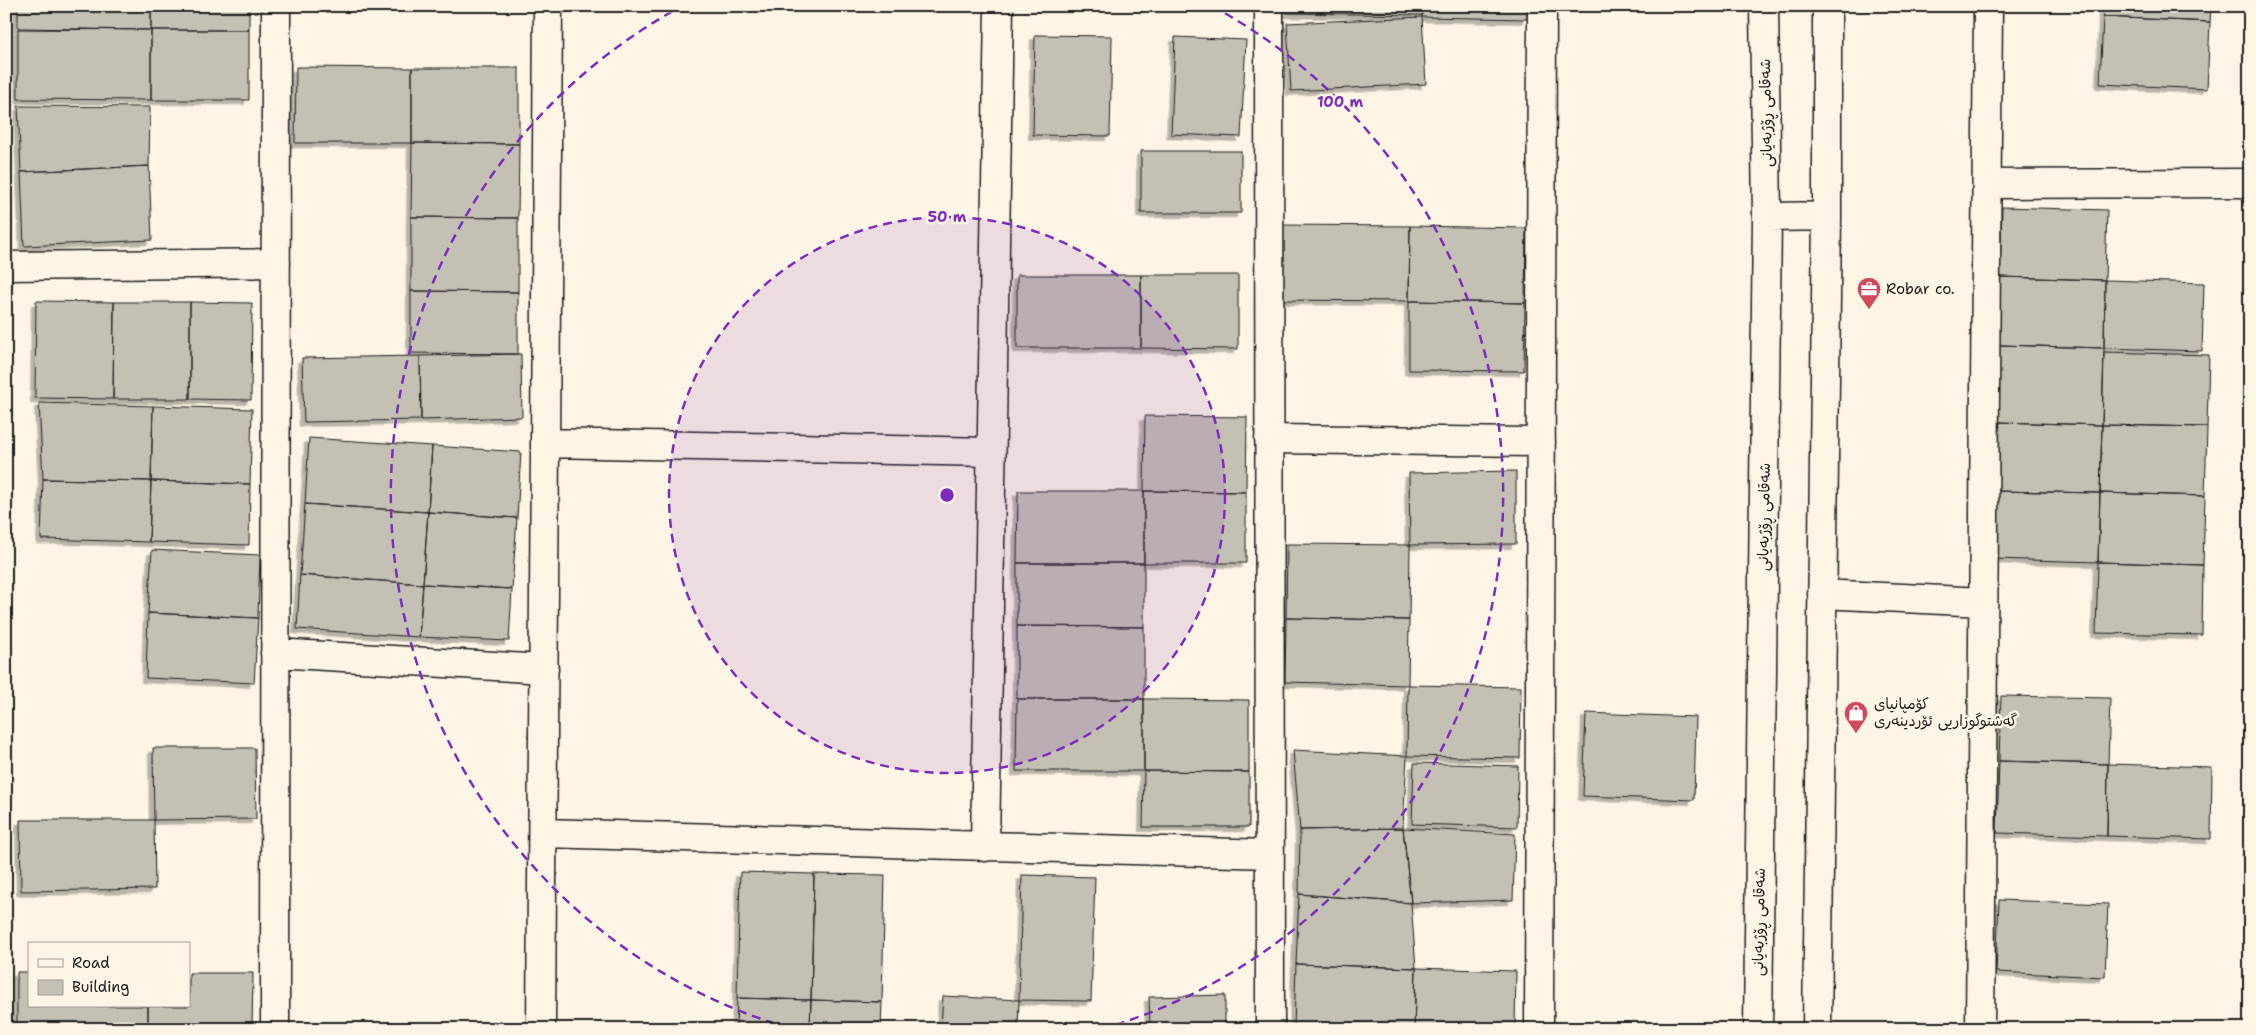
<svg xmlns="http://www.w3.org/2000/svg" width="2256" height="1035" font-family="'Shantell Sans','Playpen Sans Arabic',sans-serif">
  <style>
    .building { fill: #c4c0b3; stroke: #1c1c1c; filter: url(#shadow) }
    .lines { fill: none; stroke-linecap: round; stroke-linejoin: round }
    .minor-casing { stroke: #1c1c1c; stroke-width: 31 }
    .minor { stroke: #fcf5e5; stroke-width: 28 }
    .ring { fill: none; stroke: #7b2cbf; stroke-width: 2.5; stroke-dasharray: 9 6 }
    .labels { text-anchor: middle; stroke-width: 5; stroke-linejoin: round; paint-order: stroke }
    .street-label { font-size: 15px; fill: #1c1c1c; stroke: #fcf5e5 }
    .poi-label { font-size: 15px; fill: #1c1c1c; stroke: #fcf5e5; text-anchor: start }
    .centre { fill: #7b2cbf; stroke: #fcf5e5; stroke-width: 2.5 }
    .ring-label { font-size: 15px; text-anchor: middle; font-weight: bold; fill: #7b2cbf; stroke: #fcf5e5; stroke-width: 5; stroke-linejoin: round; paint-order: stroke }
  </style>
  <defs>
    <filter id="shadow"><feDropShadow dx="-4.5" dy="4.5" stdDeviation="0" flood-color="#0004"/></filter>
  </defs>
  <rect width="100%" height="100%" fill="#fcf5e5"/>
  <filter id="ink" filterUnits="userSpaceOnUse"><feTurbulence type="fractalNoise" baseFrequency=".02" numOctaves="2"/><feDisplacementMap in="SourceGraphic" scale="10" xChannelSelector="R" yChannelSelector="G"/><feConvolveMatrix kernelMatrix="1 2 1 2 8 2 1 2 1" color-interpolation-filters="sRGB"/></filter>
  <g filter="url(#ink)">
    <!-- building -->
    <path class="building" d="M18,6H151V30L18,28Z
      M151,6H249V30H151Z
      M1287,6H1423V15L1287,13Z
      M1423,6H1527V19L1422,17Z
      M2103,6H2211L2210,22L2103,17Z
      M1422,17L1426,84L1291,91L1287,23Z
      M2103,17L2210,22L2207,89L2100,84Z
      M18,29L151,30V100L18,99Z
      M151,30H249V100H151Z
      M1035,35L1112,36L1110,136L1033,135Z
      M1175,37L1246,40L1241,137L1171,134Z
      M296,67L412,68V143H295Z
      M412,68H519V144L412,143Z
      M18,106L150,107L149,166L21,172Z
      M412,143L519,144L518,218L411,217Z
      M1141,151H1241V213H1141Z
      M149,166L152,240L24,246L21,172Z
      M2002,207L2107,210L2105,280L2000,277Z
      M411,217L518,218V292L411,291Z
      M1277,225L1410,226L1409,301L1277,300Z
      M1410,226L1526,228L1525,303L1409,301Z
      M1017,275H1141V348H1017Z
      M1141,275H1238V349L1141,348Z
      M2000,277L2105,280L2104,348L1999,345Z
      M2105,280L2204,283L2202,351L2104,348Z
      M411,291L518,292V354L411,353Z
      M36,301L114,302L113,399L35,398Z
      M1409,301L1525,303L1524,371L1409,370Z
      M114,302H190V399H113Z
      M190,302L252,303L251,400L190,399Z
      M1999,345L2104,348L2102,425L1997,422Z
      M2104,352L2209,355L2207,427L2102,425Z
      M521,354L522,417L421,420L420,356Z
      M420,356L421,420L304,422L302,358Z
      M39,403L153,406L151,481L43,479Z
      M153,406L252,409L250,484L151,481Z
      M1145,416L1247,417L1246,492L1144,491Z
      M1997,422L2102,425L2100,493L1995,491Z
      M2102,425L2207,427L2205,496L2100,493Z
      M309,438L432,446L428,512L305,504Z
      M432,446L521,452L517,518L428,512Z
      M1516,471V544L1410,545L1409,473Z
      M43,479L151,481L149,542L41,539Z
      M151,481L250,484L249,545L149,542Z
      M1018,491H1144V563H1017Z
      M1144,491L1246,492V563H1144Z
      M1995,491L2100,493L2098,562L1993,559Z
      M2100,493L2205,496L2203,565L2098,562Z
      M305,504L428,512L423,584L300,575Z
      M428,512L517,518L512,589L423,584Z
      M1287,544L1410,545L1409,620L1286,618Z
      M152,550L260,555L258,618L148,613Z
      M2098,562L2203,565L2202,635L2096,633Z
      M1017,563H1144V627L1017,626Z
      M300,575L423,584L419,637L297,629Z
      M423,584L512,589L509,641L419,637Z
      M148,613L258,618L254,683L146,678Z
      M1286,618L1409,620L1408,685L1285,682Z
      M1017,626L1144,627V699H1017Z
      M1408,685L1521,687L1520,758L1407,756Z
      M2001,696L2110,698L2108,764L1999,761Z
      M1017,699H1144V771H1016Z
      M1144,699L1249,700V772L1144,771Z
      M1586,713L1696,717L1694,800L1583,796Z
      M153,748H255L256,819L154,820Z
      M1293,750L1407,756L1403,828L1300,830Z
      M1999,761L2108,764L2107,836L1997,833Z
      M1414,763L1518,766L1517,827L1412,824Z
      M2108,764L2212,767L2211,839L2107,836Z
      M1144,771L1249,772V827H1143Z
      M20,820H154L155,889L21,891Z
      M1403,828L1515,834L1513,900L1411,903Z
      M1403,828L1411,903L1299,894L1300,830Z
      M740,872L814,874L811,1000L737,998Z
      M814,874L885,875L882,1002L811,1000Z
      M1022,875L1095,877L1091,1001L1019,1000Z
      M1299,894L1411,903L1416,968L1296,964Z
      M1999,900L2108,904L2105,977L1996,972Z
      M1296,964L1416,968L1414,1029H1294Z
      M1416,968L1516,971L1515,1029H1414Z
      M17,972H29V1006H148V1029H17Z
      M189,973H253L252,1029H148V1006H189Z
      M1225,995V1029H1150L1149,997Z
      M943,996L1019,1000L1018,1029H941Z
      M737,998L811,1000L810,1029H736Z
      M811,1000L882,1002L881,1029H810Z"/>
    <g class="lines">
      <defs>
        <path id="minor" d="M1269,6L1270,1029
          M1987,184L2250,183
          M1767,217L1827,216
          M6,266L276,263
          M1269,439L1541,442
          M546,443L991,452
          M1822,594L1983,602
          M275,653L544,669
          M543,833L1270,854
          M985,847L999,6
          M275,1029L276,6
          M541,1029L548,6
          M1539,1029L1542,6
          M1758,1029L1767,217L1764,6
          M1817,1029L1827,216V6
          M1980,1029L1988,6"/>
      </defs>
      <!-- minor casing -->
      <use href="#minor" class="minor-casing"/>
      <!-- minor -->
      <use href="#minor" class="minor"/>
    </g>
  </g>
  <!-- distance rings -->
  <circle cx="947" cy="495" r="278" fill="#7b2cbf" fill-opacity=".12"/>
  <g class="ring">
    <circle cx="947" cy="495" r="278"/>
    <path d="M789 1028A556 556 0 0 1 682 6M1212 6A556 556 0 0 1 1105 1028"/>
  </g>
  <!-- icons -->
  <defs>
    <symbol id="office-pin" viewBox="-11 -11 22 30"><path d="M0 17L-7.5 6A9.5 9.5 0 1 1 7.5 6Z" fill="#d1495b" stroke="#fcf5e5"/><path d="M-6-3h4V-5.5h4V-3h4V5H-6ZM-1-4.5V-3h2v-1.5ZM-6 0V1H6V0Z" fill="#fff"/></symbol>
    <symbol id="shop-pin" viewBox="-11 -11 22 30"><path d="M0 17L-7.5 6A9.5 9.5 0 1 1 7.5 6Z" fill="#d1495b" stroke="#fcf5e5"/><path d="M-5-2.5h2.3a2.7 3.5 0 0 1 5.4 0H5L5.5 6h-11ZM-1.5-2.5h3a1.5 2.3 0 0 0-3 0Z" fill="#fff"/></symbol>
  </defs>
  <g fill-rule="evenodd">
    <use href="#office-pin" x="1855" y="275" width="28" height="38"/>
    <use href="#shop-pin" x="1842" y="699" width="28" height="38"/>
  </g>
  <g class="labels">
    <!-- street labels -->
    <g class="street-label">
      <text transform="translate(1766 113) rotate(-91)" y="5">شەقامی ڕۆژبەیانی</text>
      <text transform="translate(1764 517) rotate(-89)" y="5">شەقامی ڕۆژبەیانی</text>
      <text transform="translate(1759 922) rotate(-89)" y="5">شەقامی ڕۆژبەیانی</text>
    </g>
    <!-- poi labels -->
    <g class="poi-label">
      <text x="1886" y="294">Robar co.</text>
      <text x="1874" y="709">کۆمپانیای<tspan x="1874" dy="17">گەشتوگوزاریی ئۆردینەری</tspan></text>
    </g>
  </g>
  <circle cx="947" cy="495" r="8" class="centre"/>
  <g class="ring-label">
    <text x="1340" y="107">100 m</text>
    <text x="947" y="222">50 m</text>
  </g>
  <!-- margin -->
  <rect width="2256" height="1035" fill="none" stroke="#fcf5e5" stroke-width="25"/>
  <rect x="12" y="12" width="2231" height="1010" fill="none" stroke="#1c1c1c" stroke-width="2" filter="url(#ink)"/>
  <!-- legend -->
  <rect x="28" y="942" width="162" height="65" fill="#fcf5e5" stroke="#a29e95"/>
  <rect x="38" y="959" width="25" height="8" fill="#fcf5e5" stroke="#a29e95"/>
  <text x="72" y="968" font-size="15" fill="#1c1c1c">Road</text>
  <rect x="38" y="980" width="25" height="15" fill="#c4c0b3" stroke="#a29e95"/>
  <text x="72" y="992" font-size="15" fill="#1c1c1c">Building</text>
</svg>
